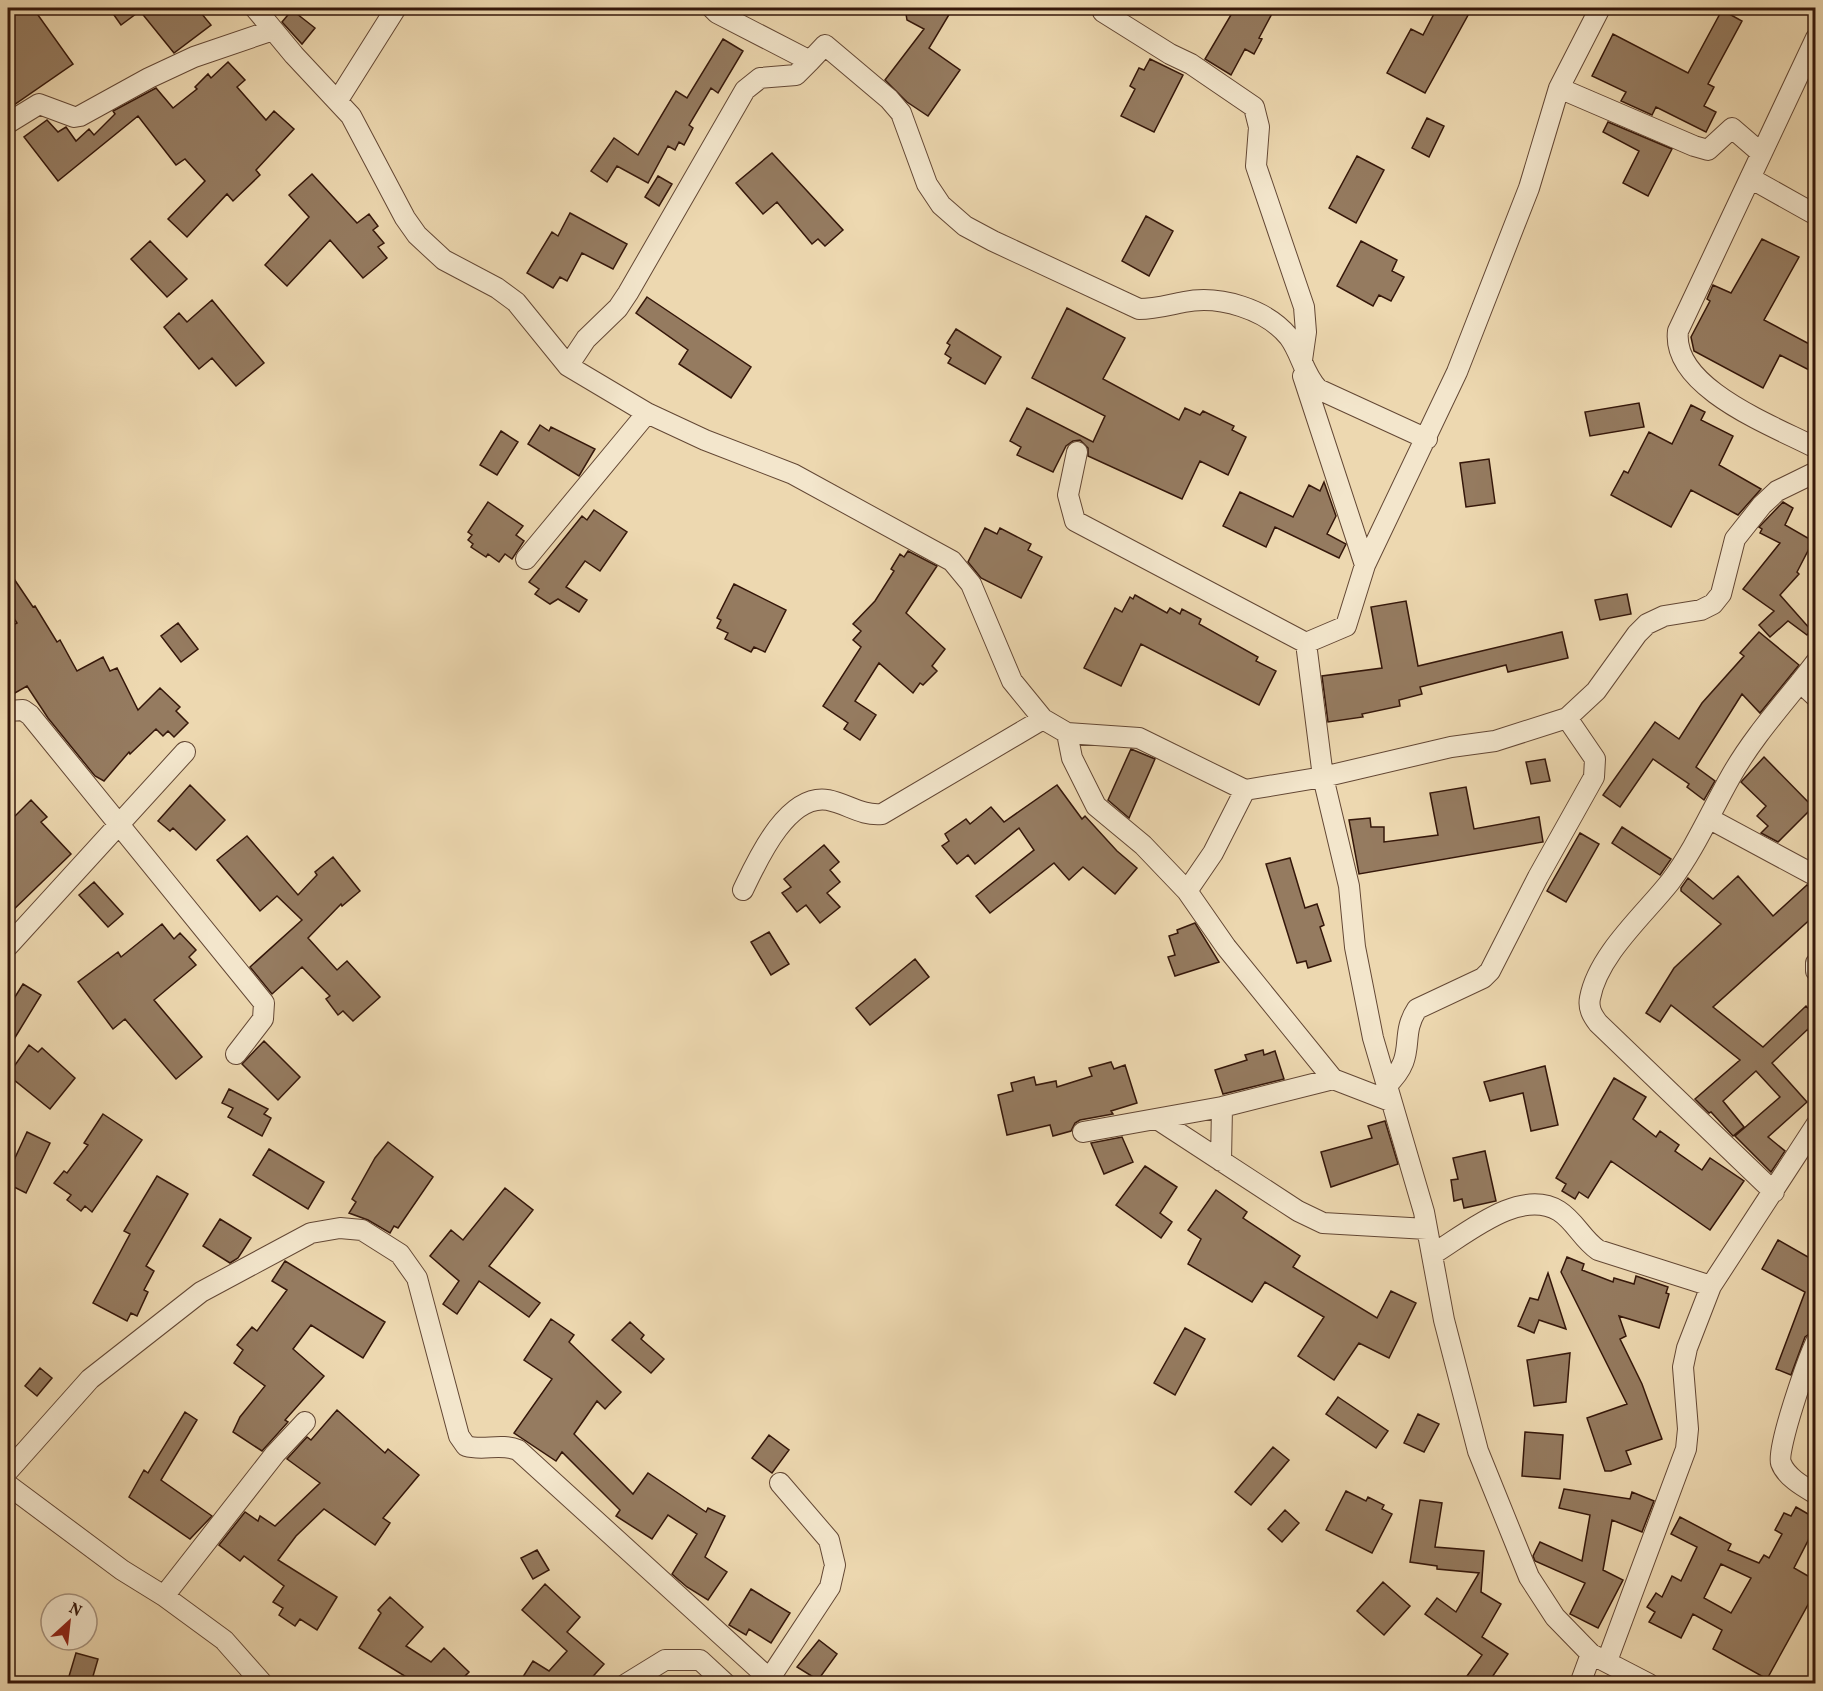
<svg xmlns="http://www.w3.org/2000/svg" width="1823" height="1691" font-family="Vollkorn,serif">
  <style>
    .building { fill: #957b60; stroke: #35170a; stroke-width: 1.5; fill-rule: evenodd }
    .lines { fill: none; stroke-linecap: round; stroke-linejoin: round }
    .street-casing { stroke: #634734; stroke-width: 22 }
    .street { stroke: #f3e6cc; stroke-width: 20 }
  </style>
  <rect width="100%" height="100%" fill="#edd8b0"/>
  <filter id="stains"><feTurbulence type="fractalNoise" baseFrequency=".00333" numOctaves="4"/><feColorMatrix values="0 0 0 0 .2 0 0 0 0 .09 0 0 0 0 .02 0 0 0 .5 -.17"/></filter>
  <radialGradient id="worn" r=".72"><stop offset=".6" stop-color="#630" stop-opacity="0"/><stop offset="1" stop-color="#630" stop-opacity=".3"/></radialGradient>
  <!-- building -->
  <path class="building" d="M22,8H33L73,64L8,109V18Z
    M109,8H197L211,25L174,53L140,11L121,25Z
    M905,8H953L929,48L960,70L928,116L907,102L885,80L924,29L907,20Z
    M1235,8H1275L1259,38L1262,39L1254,54L1245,49L1231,75L1205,59Z
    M1437,8H1472L1425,93L1387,73L1411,29L1423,35Z
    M292,10L315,28L302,44L282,22Z
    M1722,10L1742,21L1708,84L1714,87L1704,106L1716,112L1706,132L1656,107L1652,115L1621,101L1626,92L1592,76L1613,34L1688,73Z
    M723,39L743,51L718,93L711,88L689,125L693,128L684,145L679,142L675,150L668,146L648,183L617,166L607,182L591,171L614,138L638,155L676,91L687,98Z
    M1150,59L1183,75L1154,132L1121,116L1135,89L1130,86L1139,68L1144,70Z
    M228,62L245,80L237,87L266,120L274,111L294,129L256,170L260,175L233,201L227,194L187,237L168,219L205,181L185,159L176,165L138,116L58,181L24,137L47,120L58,132L66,127L76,141L89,129L94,135L115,114L113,111L156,88L173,108L197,89L195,87L208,74L211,78Z
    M1427,118L1444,126L1429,157L1412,148Z
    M1608,122L1672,149L1648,196L1623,183L1639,151L1603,132Z
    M772,153L843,230L825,246L818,239L812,244L777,202L763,214L736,183Z
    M1357,156L1384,170L1356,223L1329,208Z
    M312,174L357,223L369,214L378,226L373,230L384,243L378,247L387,258L363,278L330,240L287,286L265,265L309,217L289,195Z
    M658,176L672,184L659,206L645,197Z
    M570,213L627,244L613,269L582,253L567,281L560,277L553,288L527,273L552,232L558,236Z
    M1146,216L1173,231L1149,276L1122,261Z
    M1762,239L1799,257L1764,320L1815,347V373L1780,355L1763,388L1694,351L1691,337L1710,301L1707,299L1713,285L1731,293Z
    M150,241L187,279L167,297L131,259Z
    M1361,241L1397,260L1392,271L1404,277L1391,301L1379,295L1373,306L1337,286Z
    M647,297L751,367L731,398L679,364L688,350L636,313Z
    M212,300L264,363L236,386L212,358L199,369L164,327L179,313L187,322Z
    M1067,308L1125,338L1103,379L1179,420L1185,408L1200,415L1203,411L1234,426L1232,430L1246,437L1228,475L1200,461L1182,499L1088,456V448L1080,440L1073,441L1066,446L1053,472L1017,455L1021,447L1010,441L1027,408L1093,442L1105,416L1032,378Z
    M956,329L1001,357L985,384L948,363L951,358L945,354L950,345L947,343Z
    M1639,403L1644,427L1590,436L1585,412Z
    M1691,405L1705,412L1701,420L1733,436L1719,465L1761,489L1738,515L1691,490L1671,527L1611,495L1624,471L1628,473L1649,432L1672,444Z
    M540,425L549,431L551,427L595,449L579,476L528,444Z
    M501,431L518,442L497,475L480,465Z
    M1489,459L1495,503L1466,507L1460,463Z
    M1324,482L1336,516L1327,534L1346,544L1339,558L1275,527L1266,547L1223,526L1240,492L1293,517L1309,485L1320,491Z
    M488,502L523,526L516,535L524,541L512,559L505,554L499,562L488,554L486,557L471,547L473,544L468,540L472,535L468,532Z
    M1783,502L1793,508L1785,525L1813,541L1797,572L1799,574L1780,595L1811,630L1807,635L1788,621L1770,637L1759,625L1774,611L1743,589L1780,543L1760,533L1762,529L1759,527Z
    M594,510L627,532L600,571L585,561L566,587L587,600L579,612L558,599L550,604L535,594L539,589L529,582L582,516L587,520Z
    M985,528L997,534L1000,528L1031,544L1028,550L1042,557L1021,598L981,578L968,562Z
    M908,551L937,566L906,613L945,649L932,666L937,671L923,685L920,683L913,693L879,663L855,701L876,715L860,740L844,729L848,723L823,706L861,647L853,640L861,631L853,624L875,601L894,571L891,569L900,554L904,557Z
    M8,570L33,607L35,606L57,642L60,640L77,671L103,657L110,671L117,668L138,710L160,688L180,707L176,711L188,723L174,737L168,731L163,736L156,729L130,754L129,752L104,781L95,776L48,718L27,686L8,697V628L17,623L8,609Z
    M734,584L786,610L765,652L754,647L751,652L725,639L728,633L717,628L721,620L717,618Z
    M1627,594L1631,614L1600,620L1595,600Z
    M1135,595L1167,613L1170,608L1180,614L1182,609L1201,619L1199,624L1258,657L1256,661L1276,671L1259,705L1141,644L1121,686L1084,668L1115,608L1122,612L1130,597L1133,599Z
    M1406,601L1418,666L1562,632L1568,658L1508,672L1506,665L1420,687L1422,694L1399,700L1400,706L1362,714L1363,717L1328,722L1322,676L1382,668L1371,607Z
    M178,623L198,649L181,662L161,636Z
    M1759,632L1799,665L1760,713L1742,694L1696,767L1715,781L1704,800L1687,787L1689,784L1653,759L1620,807L1603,795L1655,722L1679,739L1702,703L1744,656L1740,653Z
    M1131,749L1155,759L1129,818L1108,800Z
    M1764,757L1813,807L1778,842L1761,833L1768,826L1757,816L1766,806L1741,782Z
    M1545,759L1550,781L1531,784L1526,762Z
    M190,785L225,820L196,850L173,828L170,831L158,821Z
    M1057,785L1082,819L1085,816L1117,851L1137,868L1115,894L1083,867L1069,880L1054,863L990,913L976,896L1034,850L1019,828L975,864L968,855L957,864L942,846L949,841L945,834L966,819L970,824L991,807L1004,822Z
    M1466,787L1474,829L1539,817L1543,842L1359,874L1349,820L1370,818L1371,827H1384V842L1438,835L1430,793Z
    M31,800L47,817L41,822L71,854L8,915V823Z
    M1622,827L1671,859L1660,875L1612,843Z
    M1580,833L1599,844L1566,902L1547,891Z
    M247,836L298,895L317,875L315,872L333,857L360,891L342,906L341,904L308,938L337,970L347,961L380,997L353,1021L343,1011L338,1015L326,999L330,996L302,967L272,994L250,967L302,920L277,896L260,911L217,860Z
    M824,845L839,862L830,870L840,882L827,893L840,907L820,923L806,905L797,912L782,893L791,887L784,879Z
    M1290,858L1305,908L1317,904L1324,925L1320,927L1331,961L1308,968L1306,961L1297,963L1266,864Z
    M1738,876L1773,916L1807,885L1815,891V915L1713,1007L1763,1047L1806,1006L1815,1016V1038L1808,1029L1772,1063L1807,1102L1768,1137L1785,1151L1771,1172L1735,1136L1780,1097L1756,1071L1723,1101L1744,1127L1733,1136L1711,1112L1709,1113L1695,1099L1740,1060L1671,1005L1660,1022L1646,1013L1674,968L1721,924L1681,891V888L1688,878L1713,899Z
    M94,882L123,914L108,927L79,895Z
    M1195,923L1219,962L1175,976L1168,957L1175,955L1169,936L1178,933L1177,930Z
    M162,924L174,939L180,933L196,950L189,957L196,965L154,1000L202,1057L176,1079L125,1019L113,1029L78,982L118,952L121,957Z
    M769,932L789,964L771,975L751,942Z
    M915,959L929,977L870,1025L856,1008Z
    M23,984L41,995L8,1049V1008Z
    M264,1041L300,1077L278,1100L242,1064Z
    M29,1045L38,1052L42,1048L75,1078L50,1109L8,1075Z
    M1263,1050L1264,1055L1275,1051L1284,1079L1223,1094L1215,1070L1247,1060L1245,1055Z
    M1111,1062L1114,1069L1125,1065L1137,1103L1111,1111L1113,1114L1080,1120L1075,1123L1071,1131L1053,1136L1050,1125L1007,1135L998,1095L1013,1091L1011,1083L1034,1077L1036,1085L1056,1081L1057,1087L1092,1076L1089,1068Z
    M1545,1066L1558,1125L1531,1131L1523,1093L1490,1101L1484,1082Z
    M1614,1078L1646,1097L1633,1119L1656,1137L1660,1131L1679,1145L1675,1151L1702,1170L1710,1158L1744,1181L1710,1230L1611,1161L1588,1198L1579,1192L1575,1199L1562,1191L1566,1184L1556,1178Z
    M229,1089L268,1109L264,1114L271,1118L262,1136L228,1117L233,1108L222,1103Z
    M103,1114L142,1140L92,1212L85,1206L81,1211L67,1200L71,1195L54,1183L64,1171L67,1173L88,1145L84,1143Z
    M1385,1121L1398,1164L1331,1187L1321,1152L1372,1138L1368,1126Z
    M27,1132L50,1143L26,1193L8,1184V1173Z
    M1122,1137L1133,1162L1104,1174L1091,1143Z
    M388,1142L433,1177L398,1228L394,1226L390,1233L368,1220L349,1213L356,1202L352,1199L375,1158Z
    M269,1149L324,1182L308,1209L253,1175Z
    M1485,1151L1496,1201L1464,1208L1462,1199L1454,1201L1451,1180L1458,1179L1453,1158Z
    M1145,1166L1177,1187L1160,1213L1172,1222L1161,1238L1116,1205Z
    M157,1176L188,1194L146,1266L154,1271L144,1290L148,1292L137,1316L131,1313L127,1321L93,1303L130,1234L124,1231Z
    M505,1188L533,1210L489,1266L540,1303L529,1317L479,1281L457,1314L443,1304L459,1281L430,1256L451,1230L463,1240Z
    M1216,1190L1247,1212L1243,1218L1300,1256L1293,1267L1377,1318L1391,1291L1416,1303L1389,1358L1359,1343L1334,1380L1298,1356L1324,1317L1265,1282L1252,1302L1188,1264L1201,1239L1188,1230Z
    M220,1219L251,1238L238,1258L230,1263L203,1246Z
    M1778,1240L1815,1261V1330L1805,1337L1791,1375L1776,1369L1805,1292L1762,1269Z
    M1567,1257L1584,1264L1582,1270L1613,1282L1614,1278L1634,1284L1636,1276L1668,1287L1666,1293L1669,1294L1659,1328L1619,1316L1626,1336L1620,1339L1642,1384L1662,1439L1626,1451L1631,1464L1611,1471H1605L1587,1418L1627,1404L1561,1272Z
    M285,1261L385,1322L363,1358L311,1325L293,1349L324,1376L285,1420L288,1422L262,1451L233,1432L240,1417L265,1386L234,1363L243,1350L237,1345L252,1327L257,1331L287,1290L272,1281Z
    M1548,1273L1566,1329L1539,1320L1534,1333L1518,1326L1530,1298L1538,1300Z
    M551,1319L574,1335L569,1342L621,1392L605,1409L597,1401L574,1434L633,1494L648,1473L706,1512L708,1508L725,1516L705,1557L727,1572L708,1600L687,1587L672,1574L697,1534L668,1515L652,1539L616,1516L620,1510L562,1452L556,1461L514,1433L552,1379L524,1360Z
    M630,1322L644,1335L641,1339L664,1359L651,1373L612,1340Z
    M1185,1328L1205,1339L1175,1395L1154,1383Z
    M1570,1353L1566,1402L1534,1406L1527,1360Z
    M40,1368L52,1378L37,1396L25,1386Z
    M1338,1397L1388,1431L1376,1448L1326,1414Z
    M337,1410L385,1453L388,1449L419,1475L383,1518L390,1523L375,1545L324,1509L296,1536L278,1560L337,1597L317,1630L300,1619L295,1626L279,1615L283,1608L273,1602L284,1586L244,1556L240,1561L219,1545L245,1512L258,1521L260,1516L275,1526L320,1483L287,1459L307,1437L311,1440Z
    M185,1412L197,1420L161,1480L212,1516L190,1539L129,1497L144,1470L148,1473Z
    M1418,1414L1439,1424L1424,1452L1404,1443Z
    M1525,1432L1563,1435L1560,1479L1522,1476Z
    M769,1435L789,1450L772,1473L752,1458Z
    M1273,1447L1289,1460L1251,1505L1235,1492Z
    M1564,1489L1630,1499L1632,1492L1654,1501L1642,1532L1612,1520L1603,1570L1623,1580L1598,1628L1570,1614L1585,1583L1535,1561L1533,1556L1540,1542L1582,1561L1590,1515L1559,1508Z
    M1346,1491L1366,1501L1368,1497L1384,1505L1382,1509L1392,1514L1372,1553L1326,1530Z
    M1420,1500L1442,1503L1435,1547L1484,1551L1481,1592L1501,1604L1482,1637L1508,1654L1488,1683H1462L1482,1655L1425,1614L1437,1598L1456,1612L1479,1573L1437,1569V1566L1410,1562Z
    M1796,1507L1815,1518V1527L1794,1568L1815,1580V1592L1767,1679L1713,1649L1722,1630L1693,1614L1681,1638L1649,1622L1655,1612L1647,1607L1656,1593L1662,1597L1672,1576L1681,1581L1697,1547L1671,1534L1680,1517L1731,1544L1728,1550L1759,1563L1764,1555L1769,1558L1782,1534L1775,1530L1784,1513L1791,1516ZM1721,1564L1751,1578L1731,1613L1704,1598Z
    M1285,1510L1299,1523L1282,1542L1268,1529Z
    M537,1550L549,1570L533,1579L521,1558Z
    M1383,1582L1410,1606L1384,1635L1357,1611Z
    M545,1584L580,1617L567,1632L604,1664L587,1683H519L533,1661L549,1671L567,1651L522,1610Z
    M751,1589L790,1613L771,1643L749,1629L746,1635L729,1625Z
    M390,1597L423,1627L406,1646L431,1662L444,1648L469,1672L458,1683H416L359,1648L381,1613L378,1610Z
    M819,1640L837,1654L818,1680L797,1667Z
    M76,1653L98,1659L91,1683H67Z"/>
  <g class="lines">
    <defs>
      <path id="street" d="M255,8L294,55L351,116L405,218L417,235L444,260L497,288L516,302L568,366L647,413L705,440L793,474L952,561L971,584L1012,681L1043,719L1067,733L1139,738L1245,790L1323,777L1451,747L1495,741L1567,718L1596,691L1637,634L1647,624L1664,616L1701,610L1713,604L1721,594L1735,539L1762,505L1777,491L1816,472
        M712,8L717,13L810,61L825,45L889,99L901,113L927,184L941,205L965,226L993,241L1139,309C1155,309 1168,305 1184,302C1220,295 1266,309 1289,337C1301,353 1304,375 1318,389L1427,439
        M1106,8L1103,12L1170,54L1191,64L1254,107L1259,127L1256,166L1304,307L1306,332L1302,360
        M1600,8L1559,88L1529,188L1457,372L1365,565L1346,626L1306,643L1323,777L1349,886L1355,947L1373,1038L1424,1212L1444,1320L1478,1451L1529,1577L1555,1617L1591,1654L1649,1684
        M1816,38L1678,331C1671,388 1774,426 1816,448
        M1559,88L1694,146L1708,150L1732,128L1761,153
        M338,100L396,8
        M8,123L39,104L74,117L80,116L149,78L194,57L273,30
        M1750,178L1816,215
        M568,366L586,339L618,308L628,293L745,90L760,78L796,75L810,61
        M1303,376L1365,565
        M1077,452L1068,495L1075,521L1306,643
        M526,559L647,413
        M1800,682L1816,697
        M8,711L23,710L30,715L264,1003L263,1019L236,1054
        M1067,733L1072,758L1096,806L1143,845L1187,891L1226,947L1333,1079
        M1710,819L1816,876
        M743,890C757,861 787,793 828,800C848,804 861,816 882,814L1043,719
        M1187,891L1213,853L1245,790
        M8,946L185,752
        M1816,963V971
        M1386,1086C1419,1055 1398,1038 1417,1009L1483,978L1490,971L1538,877L1594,777L1595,759L1567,718
        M1157,1119L1298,1211L1323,1223L1427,1229
        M1083,1132L1222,1107L1333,1079L1390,1101
        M1221,1161L1222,1107
        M1774,1192L1598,1023C1592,1015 1588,1008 1590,998C1598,955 1644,915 1670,882C1695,849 1711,811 1731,776C1754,735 1787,700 1816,662
        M1433,1254C1466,1234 1520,1187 1559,1211C1575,1221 1582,1239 1598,1250L1711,1286
        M1816,1342C1808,1359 1776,1449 1781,1463C1786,1477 1804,1487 1816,1494
        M8,1471L90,1379L201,1292L311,1233L340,1228L362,1230L400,1254L417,1278L459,1436L466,1446C483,1451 501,1443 518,1450L775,1684
        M8,1485L122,1570L164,1596L224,1640L263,1684
        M164,1596L275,1454L305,1422
        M1607,1661L1686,1449L1688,1429L1683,1367L1687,1348L1711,1286L1816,1125
        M626,1684L665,1660H700L726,1684
        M766,1684L830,1587L835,1565L829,1540L780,1483
        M1580,1684L1591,1654"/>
    </defs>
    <!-- street casing -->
    <use href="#street" class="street-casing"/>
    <!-- street -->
    <use href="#street" class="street"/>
  </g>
  <!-- margin -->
  <rect width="1823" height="1691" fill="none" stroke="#edd8b0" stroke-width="30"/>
  <rect x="9" y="9" width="1805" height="1673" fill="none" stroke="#35170a" stroke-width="3"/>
  <rect x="15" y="15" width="1793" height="1661" fill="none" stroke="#35170a" stroke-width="1.5"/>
  <!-- north arrow -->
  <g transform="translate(69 1622) rotate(27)"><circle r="28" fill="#f3e6cc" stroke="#a7937e" stroke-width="1.5"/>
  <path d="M0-4.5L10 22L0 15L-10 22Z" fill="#8f2418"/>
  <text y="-9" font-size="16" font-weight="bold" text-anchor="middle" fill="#35170a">N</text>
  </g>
  <rect width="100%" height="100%" filter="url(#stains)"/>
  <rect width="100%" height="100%" fill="url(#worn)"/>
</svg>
